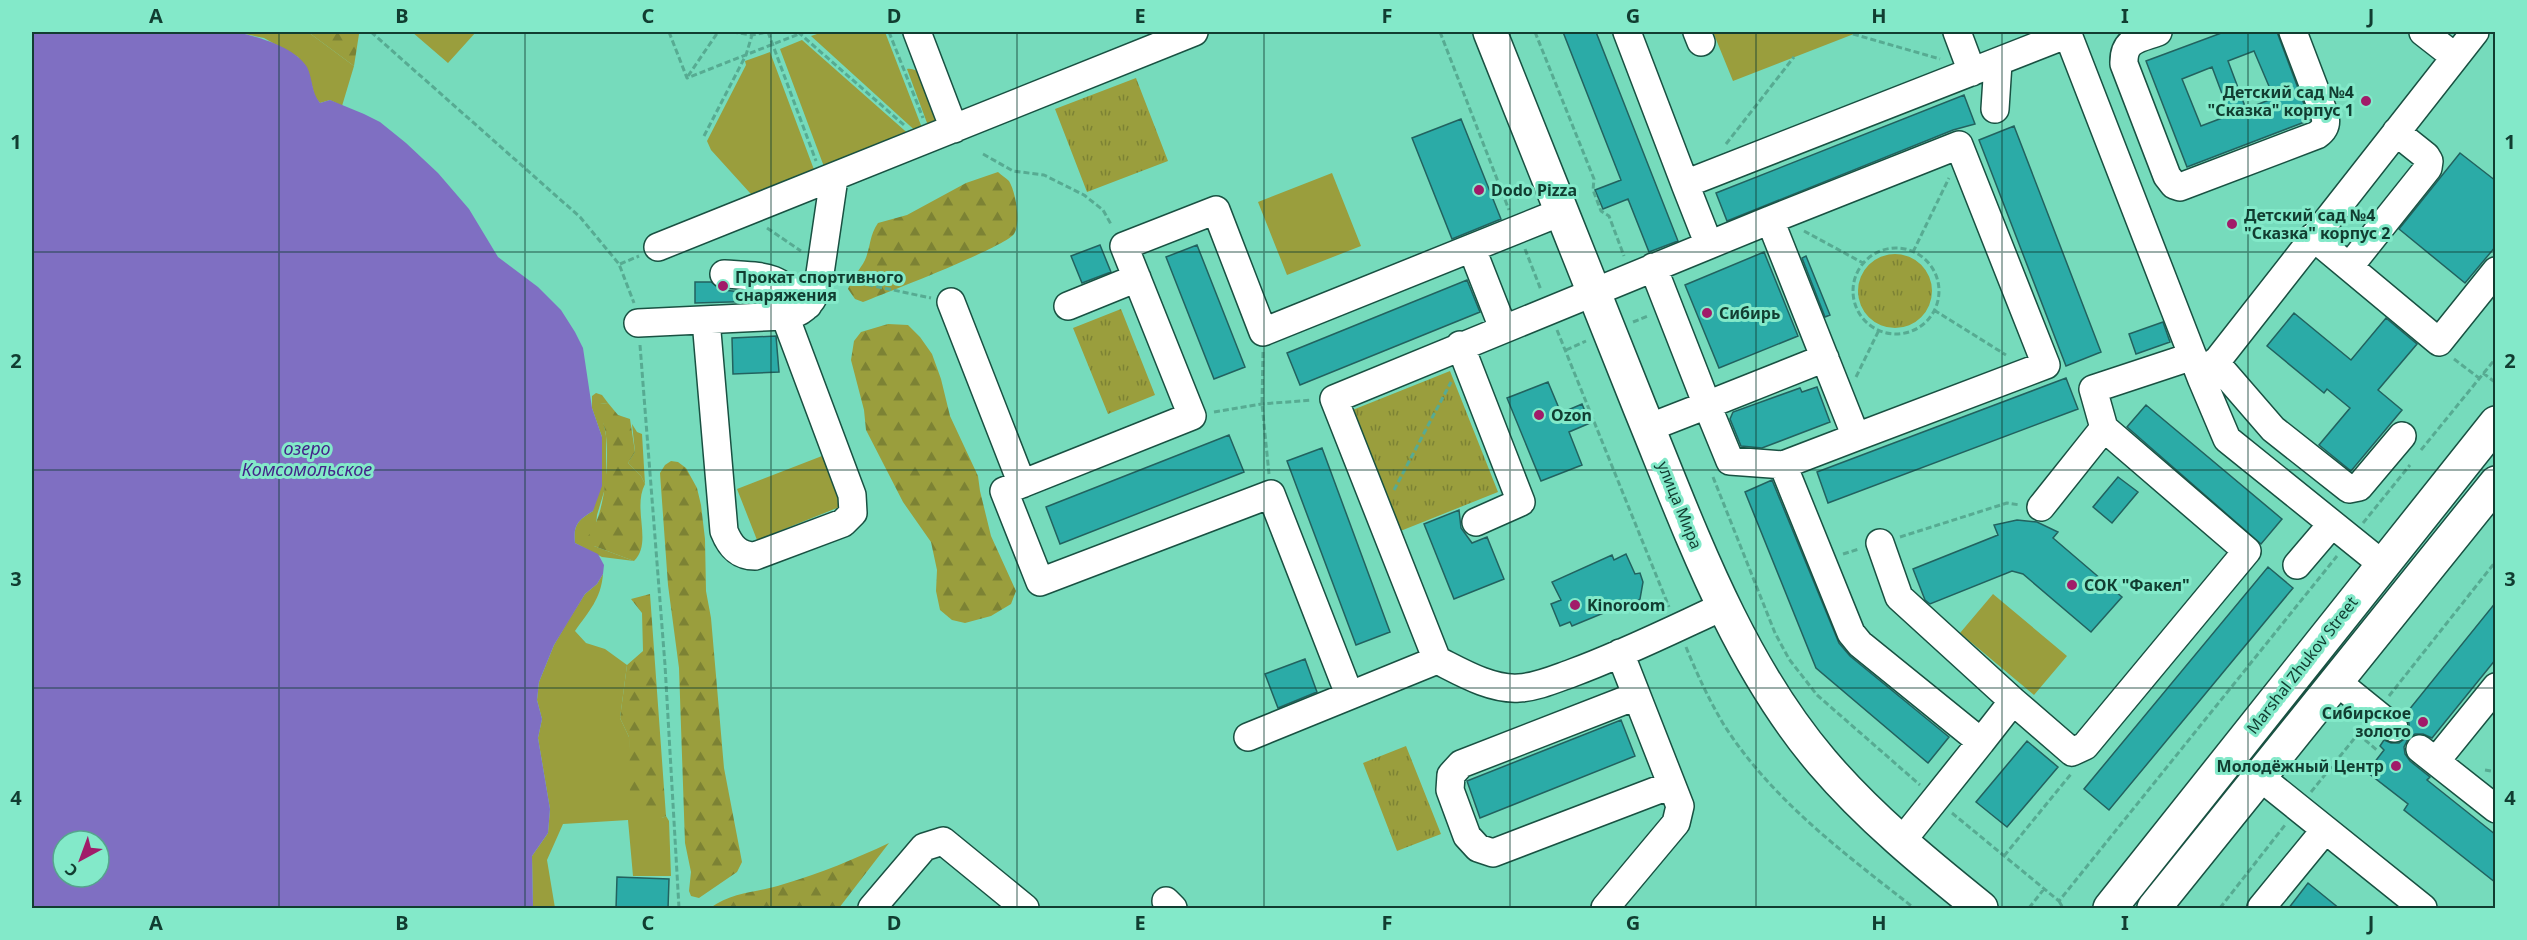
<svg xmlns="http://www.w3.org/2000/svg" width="2527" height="940" font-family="'Noto Sans',sans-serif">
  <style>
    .green { fill: #9a9e3d }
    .forest { fill: url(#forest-firs) }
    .park { fill: url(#park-tufts) }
    .water { fill: #7f6fc2; fill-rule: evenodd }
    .building { fill: #2baba7; stroke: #22625f; stroke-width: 1.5; fill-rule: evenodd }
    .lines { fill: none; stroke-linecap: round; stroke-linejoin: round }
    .minor-casing { stroke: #195142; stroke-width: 30 }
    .major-casing { stroke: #195142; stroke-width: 36 }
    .path { stroke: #57ab92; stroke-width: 3; stroke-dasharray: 6 3; stroke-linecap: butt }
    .minor { stroke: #fff; stroke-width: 27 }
    .major { stroke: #fff; stroke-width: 33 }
    .grid { fill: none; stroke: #113d31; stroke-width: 1.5; stroke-opacity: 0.55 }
    .poi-dot { fill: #a11b69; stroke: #83e9c9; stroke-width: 2 }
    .labels { text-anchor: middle; stroke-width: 6; stroke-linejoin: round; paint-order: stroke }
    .poi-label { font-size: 16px; font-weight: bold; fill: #113d31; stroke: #83e9c9; text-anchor: start }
    .street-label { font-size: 16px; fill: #113d31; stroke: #83e9c9 }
    .water-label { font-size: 18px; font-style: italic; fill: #442589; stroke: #83e9c9 }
    .neatline { fill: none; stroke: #113d31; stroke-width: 2 }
    .grid-label { font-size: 20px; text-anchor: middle; font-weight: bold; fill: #113d31 }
  </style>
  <defs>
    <pattern id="forest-firs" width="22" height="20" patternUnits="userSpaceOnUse" patternTransform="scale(1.5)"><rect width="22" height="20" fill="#9a9e3d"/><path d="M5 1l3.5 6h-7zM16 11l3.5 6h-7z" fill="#7c8234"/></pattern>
    <pattern id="park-tufts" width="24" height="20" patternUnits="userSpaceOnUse" patternTransform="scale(1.5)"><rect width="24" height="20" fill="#9a9e3d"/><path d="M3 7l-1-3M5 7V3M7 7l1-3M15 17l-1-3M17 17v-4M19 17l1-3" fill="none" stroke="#7c8234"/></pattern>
  </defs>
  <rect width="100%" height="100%" fill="#76dbbc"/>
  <!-- green -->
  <path class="green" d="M235,32H308L354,66L342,106L330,100L320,103L315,97L311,82L298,57L264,38Z
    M412,32H476L448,63Z
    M823,32H885L924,133L920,135L811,36Z
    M1713,32H1859L1733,81Z
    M802,40L912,137L826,172L780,49Z
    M770,52L816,175L759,199L750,193L711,150L707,141L746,65L745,61Z
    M907,69C927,66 935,104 941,119L930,131Z
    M1332,173L1361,246L1287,275L1258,202Z
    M596,393L602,395L608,403L600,404L606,436V485L597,515L594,546L634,561L602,557L575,543C573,525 578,520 593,511L602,437L592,408V396Z
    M632,424L637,432L642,434L645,484L641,476L628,463L635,452Z
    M822,456L842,506L757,540L737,489Z
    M603,574C601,599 589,611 575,631L586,643L605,649L627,665L620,718L629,737L630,749L662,818L666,816L669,821L671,876H633L628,820L563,824L547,860L555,908H533L532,856L548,833L550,809L538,738L542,719L537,700L539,682L554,645L568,621L585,594L597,584Z
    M1993,594L2067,656L2034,695L1960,633Z"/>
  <!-- forest -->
  <path class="forest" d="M308,32H357L359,34L354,66Z
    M998,172C1001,175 1006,178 1009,181C1016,192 1021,224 1014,234C1005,247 886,293 863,302L855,299L848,289C852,277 860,270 865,260C871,246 869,236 878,223L907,215L966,183Z
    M888,324L908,325L920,337L932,354L941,379L950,416L978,476L980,491L991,536L1016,591L1011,604L991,616L965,623L952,620L940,610L936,591L937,570L931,542L903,502L866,430L864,410L851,360L854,341L861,332Z
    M608,403L618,415L630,419L635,452L628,463L641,476L645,484C632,509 653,543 634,561L594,546L587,537C605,519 609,462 606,436C605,425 599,415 600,404Z
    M671,461L678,462L686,468L697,488L701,505L705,539L706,591L711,618L724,768L742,862L737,872L699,898L691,896L689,891L691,872L685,843L679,668L668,585L660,473L665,465Z
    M650,594L666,816L662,818L638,812L630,804L629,737L620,718L627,665L643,651L642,613L631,599Z
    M889,843L839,908H710C734,891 757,893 784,884C821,873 855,859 889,843Z"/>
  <!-- park -->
  <path class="park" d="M1136,78L1168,161L1087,192L1055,109Z
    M1858 291a37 37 0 1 1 74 0a37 37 0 1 1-74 0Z
    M1121,309L1155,395L1108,414L1073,328Z
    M1450,371L1498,492L1398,532L1350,411Z
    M1406,746L1441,834L1397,851L1363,763Z"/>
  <!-- water -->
  <path class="water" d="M32,32H235C257,36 295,47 307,67C313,79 311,92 320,103L330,100L364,114L380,122L406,143L438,173L469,209L498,257L538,287L561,310L575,332L583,348L592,408L602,437V486L593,511C578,520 573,525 575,543L598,554L604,565L603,574L597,584L585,594L554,645L539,682L537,700L542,719L538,738L550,809L548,833L532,856L533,908H32ZM63,841H99V877H63Z"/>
  <!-- building -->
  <path class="building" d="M1563,32H1596L1678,241L1649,252L1628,199L1603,209L1595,190L1621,180Z
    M2224,32H2277L2310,120L2187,167L2146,61ZM2254,51L2274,98L2246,109L2228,61ZM2212,67L2230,115L2201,126L2182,79Z
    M1964,95L1975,124L1953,130L1727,221L1716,193Z
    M1461,119L1501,219L1452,239L1412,138Z
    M2014,126L2101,352L2066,366L1979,140Z
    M2460,153L2496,181V246L2465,283L2399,229Z
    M1100,245L1111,272L1082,283L1071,256Z
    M1197,245L1245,367L1214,379L1166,257Z
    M1764,252L1798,336L1719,368L1685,285Z
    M1806,256L1830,315L1825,317L1802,258Z
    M1467,280L1480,312L1300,385L1287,353Z
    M695,282H711L722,290L765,294L767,301L695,303Z
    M2294,313L2351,360L2386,318L2417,344L2378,390L2402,410L2351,471L2319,445L2350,408L2327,389L2324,393L2267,346Z
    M2163,322L2170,342L2136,354L2129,334Z
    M776,336L779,372L733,374L732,338Z
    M2066,378L2078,409L1828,503L1817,472Z
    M1548,382L1561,413L1582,404L1590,423L1569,432L1582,465L1541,481L1507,398Z
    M1817,387L1830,422L1762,448L1741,446L1730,419L1733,412L1800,388L1802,392Z
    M2146,405L2282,519L2261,544L2127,427Z
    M1229,435L1244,472L1060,544L1046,507Z
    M1322,448L1390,632L1356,645L1287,461Z
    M2118,477L2138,492L2112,523L2093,507Z
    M1772,480L1839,643L1850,656L1949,737L1928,763L1816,668L1745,492Z
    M1459,510L1461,528L1472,543L1487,537L1504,579L1454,599L1424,524Z
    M2017,520L2037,522L2058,532L2053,538L2122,597L2091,632L2023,574L2012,571L1930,604L1925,600L1913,569L1998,535L1994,525Z
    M1626,554L1635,574L1640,573L1643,582L1640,599L1631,605H1623L1572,626L1570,622L1560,626L1551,604L1561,600L1552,582L1612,555L1614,560Z
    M2268,567L2293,588L2109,810L2084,789Z
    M2496,602V659L2432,738L2423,734H2415L2408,739L2404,747L2405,754L2410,761L2430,777L2427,780L2496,835V883L2404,810L2408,804L2367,772L2384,750L2380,746L2384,740L2391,743H2399L2407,737L2409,731V723L2404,716Z
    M1305,659L1317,692L1278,708L1265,674Z
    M1621,720L1635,756L1480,818L1467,781Z
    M2027,741L2058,767L2007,827L1976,802Z
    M617,877L669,879L668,909H616Z
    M2308,883L2340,909H2288Z"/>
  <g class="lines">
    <defs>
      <path id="minor" d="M917,32L954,129
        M1627,32L1685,184
        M1697,32L1701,42
        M1957,32L1972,72
        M2067,32L2202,380L2227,439L2382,564
        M2158,32C2139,39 2123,39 2124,64L2167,176L2174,185L2180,187L2317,135C2324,130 2327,125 2325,116L2293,32
        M2423,32L2455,57
        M1995,109L1998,63
        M1770,220L1959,145L2046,365L1856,437
        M2313,237L2439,342L2496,271
        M1709,245L1770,220L1856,437L1783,465L1851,633L1860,644L1981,742L1901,842
        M658,247L1194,32
        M1472,249L1503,328
        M1653,267L1707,405L1825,358
        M2349,267L2428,168L2429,161L2426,156L2396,132
        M724,274C769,277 773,274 808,305
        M951,302L1022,484
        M1068,306L1137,278
        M706,320L724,531C730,546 738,556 755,556L843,523L853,513L852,495L785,316
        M638,323L785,316C802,314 812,303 818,287L834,178
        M1460,345L1521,502L1476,522
        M2215,362L2273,429L2349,489L2359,487L2402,436
        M2202,380L2475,32
        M1648,428L1707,405L1730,461L1783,465
        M2041,507L2104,428
        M1880,543L1899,597L2013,701
        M2297,565L2332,524
        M1724,606C1674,629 1624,654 1572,673C1555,679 1537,687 1519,688C1491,690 1461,672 1437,660L1334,399L1709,245L1685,184L2068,34
        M2336,681L2394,728
        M1349,694L1271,494L1040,582L1004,491L1192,416L1124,246L1216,210L1263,332L1561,212
        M1636,696L1461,764L1451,775L1450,790L1467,836L1478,848L1493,853L1671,785
        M1248,737L1437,660
        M1981,742L2013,701L2072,752L2085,746L2247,551L2104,428L2093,389L2193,356
        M2420,749L2496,809
        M2436,761L2496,687
        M2260,777L2423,908
        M1166,901L1173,908
        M872,908L924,847L943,841L1025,908
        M1605,908L1676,823L1680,806L1620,653
        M2261,908L2325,830"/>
      <path id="major" d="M1490,32C1540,157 1590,283 1640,408C1690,530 1736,661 1822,762C1869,817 1925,863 1981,908
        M2110,908L2496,423
        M2154,908L2496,483"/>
    </defs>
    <!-- minor casing -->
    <use href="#minor" class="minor-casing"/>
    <!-- major casing -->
    <use href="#major" class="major-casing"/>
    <!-- path -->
    <path class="path" d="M371,32L580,217L619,264L634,303
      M669,32L687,78L804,32
      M732,32L752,35L767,32
      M768,32L816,161
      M798,32L904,125
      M889,32L923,118
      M1440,32L1509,210
      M1535,32L1594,179L1593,190L1601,211L1609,216L1624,256
      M1853,34L1940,59
      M688,76L718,32
      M704,136L746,55L752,35
      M1726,144L1794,57
      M983,154L1013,171L1044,175L1084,195L1103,210L1112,226
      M767,228L801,251
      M1804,231L1863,263
      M1853 291a43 43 0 1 1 86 0a43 43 0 1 1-86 0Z
      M1525,249L1541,290
      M1913,252L1949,178
      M620,264L639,256
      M841,279L931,298
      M1934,310L2006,355
      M1633,322L1648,316
      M1557,330L1669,607
      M640,345L665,665L679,908
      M1566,350L1586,341
      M1263,352L1262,404L1269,474
      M2454,359L2479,378
      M2483,373L2496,383
      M1856,377L1879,330
      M1214,412L1262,404L1312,400
      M2421,450L2496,358
      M1713,477L1775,633L1789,659L1817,695L1920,785
      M1394,490L1451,382
      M2363,523L2410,465
      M1900,537L2007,503L2020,505
      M1843,554L1859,549
      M1686,647C1697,674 1709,700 1724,725C1772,800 1845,854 1914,908
      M2389,696L2496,561
      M2358,734L2378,751
      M2485,770L2496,772
      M2311,792L2362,729
      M1952,813L2059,901L2337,556
      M2004,856L2071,774
      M2059,901L2063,908
      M2029,908L2044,889
      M2220,908L2285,825"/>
    <!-- minor -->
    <use href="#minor" class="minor"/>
    <!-- major -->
    <use href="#major" class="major"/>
  </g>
  <!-- grid -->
  <path class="grid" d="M279,32V908M525,32V908M771,32V908M1017,32V908M1264,32V908M1510,32V908M1756,32V908M2002,32V908M2248,32V908M32,252H2496M32,470H2496M32,688H2496"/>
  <!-- markers -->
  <g class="poi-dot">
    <circle cx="2366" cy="101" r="6"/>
    <circle cx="1479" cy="190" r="6"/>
    <circle cx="2232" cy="224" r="6"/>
    <circle cx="723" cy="286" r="6"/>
    <circle cx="1707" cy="313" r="6"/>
    <circle cx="1539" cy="415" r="6"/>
    <circle cx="2072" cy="585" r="6"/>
    <circle cx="1575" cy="605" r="6"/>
    <circle cx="2423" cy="722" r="6"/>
    <circle cx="2396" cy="766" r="6"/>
  </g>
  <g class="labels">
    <!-- poi labels -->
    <g class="poi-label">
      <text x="2354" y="98" text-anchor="end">Детский сад №4<tspan x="2354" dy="18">"Сказка" корпус 1</tspan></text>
      <text x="1491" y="196">Dodo Pizza</text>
      <text x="2244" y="221">Детский сад №4<tspan x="2244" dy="18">"Сказка" корпус 2</tspan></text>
      <text x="735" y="283">Прокат спортивного<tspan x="735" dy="18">снаряжения</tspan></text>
      <text x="1719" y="319">Сибирь</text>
      <text x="1551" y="421">Ozon</text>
      <text x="2084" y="591">СОК "Факел"</text>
      <text x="1587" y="611">Kinoroom</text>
      <text x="2411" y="719" text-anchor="end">Сибирское<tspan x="2411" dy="18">золото</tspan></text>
      <text x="2384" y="772" text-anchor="end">Молодёжный Центр</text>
    </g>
    <!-- street labels -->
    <g class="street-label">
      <text transform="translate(1680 505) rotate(68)" y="6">улица Мира</text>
      <text transform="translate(2302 665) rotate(-52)" y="6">Marshal Zhukov Street</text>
    </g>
    <!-- water labels -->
    <g class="water-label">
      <text x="307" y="455">озеро<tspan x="307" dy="21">Комсомольское</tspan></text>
    </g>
  </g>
  <!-- border -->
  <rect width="2527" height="940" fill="none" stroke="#83e9c9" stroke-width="66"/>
  <!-- north arrow -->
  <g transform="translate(81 859) rotate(221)"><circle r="28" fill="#83e9c9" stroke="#55a48c" stroke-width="1.5"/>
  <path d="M0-4.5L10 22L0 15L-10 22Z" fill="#a11b69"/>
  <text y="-9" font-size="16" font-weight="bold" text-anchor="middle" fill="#113d31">С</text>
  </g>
  <rect x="33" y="33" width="2461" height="874" class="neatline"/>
  <g class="grid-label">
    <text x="156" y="23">A</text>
    <text x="402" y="23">B</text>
    <text x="648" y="23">C</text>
    <text x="894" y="23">D</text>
    <text x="1140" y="23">E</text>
    <text x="1387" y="23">F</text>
    <text x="1633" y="23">G</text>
    <text x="1879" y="23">H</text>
    <text x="2125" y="23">I</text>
    <text x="2371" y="23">J</text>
    <text x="16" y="149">1</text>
    <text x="2510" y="149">1</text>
    <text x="16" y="368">2</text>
    <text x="2510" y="368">2</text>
    <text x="16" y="586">3</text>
    <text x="2510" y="586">3</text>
    <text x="16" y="805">4</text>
    <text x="2510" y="805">4</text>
    <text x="156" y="930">A</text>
    <text x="402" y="930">B</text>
    <text x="648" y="930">C</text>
    <text x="894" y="930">D</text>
    <text x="1140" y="930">E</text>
    <text x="1387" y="930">F</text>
    <text x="1633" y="930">G</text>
    <text x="1879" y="930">H</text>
    <text x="2125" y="930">I</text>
    <text x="2371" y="930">J</text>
  </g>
</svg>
